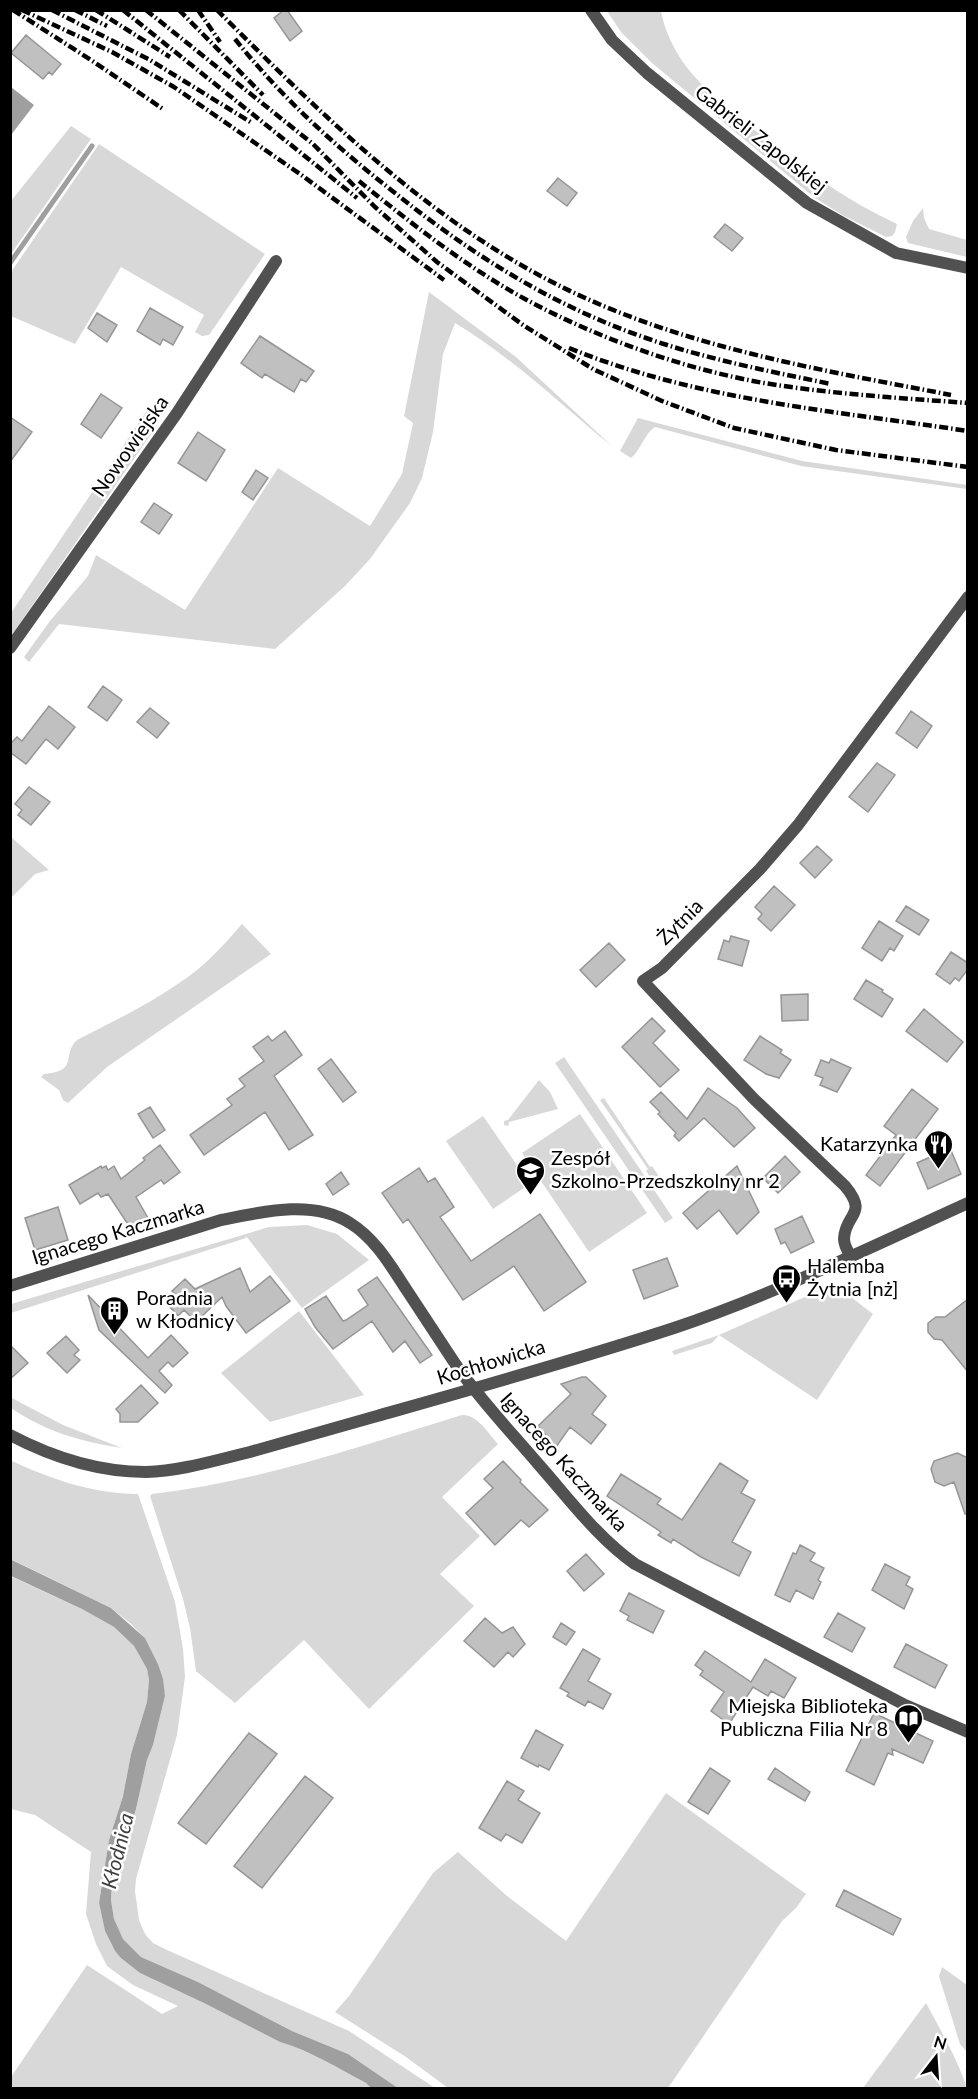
<svg xmlns="http://www.w3.org/2000/svg" width="978" height="2099" font-family="Lato,sans-serif">
  <style>
    .green { fill: #d8d8d8 }
    .water { fill: #9f9f9f }
    .lines { fill: none; stroke-linecap: round; stroke-linejoin: round }
    .stream { stroke: #9f9f9f; stroke-width: 5 }
    .building { fill: #c0c0c0; stroke: #959595; stroke-width: 1.5 }
    .minor { stroke: #515151; stroke-width: 12 }
    .tertiary { stroke: #515151; stroke-width: 12 }
    .rail { stroke: #000; stroke-width: 4.5; stroke-dasharray: 9 3 1.5 3; stroke-linecap: butt }
    .labels { text-anchor: middle; stroke-width: 5; stroke-linejoin: round; paint-order: stroke }
    .street-label { font-size: 20px; fill: #000; stroke: #fff }
    .poi-label { font-size: 20px; fill: #000; stroke: #fff; text-anchor: start }
    .water-label { font-size: 21px; font-style: italic; fill: #404040; stroke: #fff }
  </style>
  <rect width="100%" height="100%" fill="#fff"/>
  <!-- green -->
  <path class="green" d="M607,11H661C664,29 674,50 685,65C703,89 728,109 752,128C796,164 844,200 897,224L895,232L892,236L886,237L844,216L815,198L652,63L621,32Z
    M71,126L91,139L11,254V201Z
    M99,144L265,254L209,335L202,336L195,332L204,315L121,267L75,344L11,316V272Z
    M923,208L924,218L929,229L967,240V257L908,243L906,237L913,221Z
    M429,292L516,357L613,447C561,405 512,357 455,323L443,354L433,432L422,478L410,503L370,559L345,586L275,649L59,624L29,662L24,657L50,621L88,576L96,555L185,610L278,468L370,526L402,474L413,423L404,416Z
    M148,409L154,411L157,417L156,427L11,636V613Z
    M638,418L802,461L967,485V489L801,466L655,427C643,435 642,449 631,458L620,451Z
    M11,837L49,870L35,874L11,898Z
    M242,924L271,954L107,1067L68,1103L63,1100L59,1090L41,1077L44,1074C80,1071 61,1055 77,1040C118,1019 160,999 197,970C214,956 228,940 242,924Z
    M564,1057L673,1218L665,1223L555,1063Z
    M539,1080L550,1092L558,1109L509,1122L508,1126L504,1125V1121L508,1120Z
    M604,1098L650,1167L652,1166L664,1184L658,1188L646,1171L648,1169L600,1100Z
    M580,1114L647,1213L589,1252L522,1153Z
    M483,1116L530,1184L493,1209L446,1141Z
    M307,1225L337,1234L369,1260L302,1308L246,1236V1238L11,1313V1304L269,1227Z
    M834,1284L873,1314L817,1400L719,1335L712,1343L674,1355L672,1351L719,1335Z
    M299,1311L364,1395L270,1422L221,1373Z
    M10,1397L63,1425L122,1448C82,1442 44,1431 11,1408Z
    M462,1415C477,1414 489,1434 498,1444L442,1497L480,1536L440,1574L474,1606L369,1709L304,1640L235,1703L196,1671L190,1628L183,1599L150,1496L152,1494C258,1482 361,1446 462,1415Z
    M10,1460C50,1479 94,1494 138,1494L175,1602L183,1649L185,1677L177,1735L136,1879L135,1891L139,1920L145,1934L153,1943L167,1950L349,2031L435,2088H398L348,2054L292,2031L198,1982L141,1957L123,1939L114,1920L111,1900L112,1884L136,1809L147,1760L153,1745L165,1696L158,1664L145,1638L131,1624L111,1608L11,1559Z
    M10,1576L82,1609L114,1627L134,1646L147,1669L149,1680L147,1702L131,1754L123,1796L109,1840L99,1903L105,1931L115,1951L140,1973L206,2004L280,2042C311,2051 337,2068 366,2083L371,2088H11V2077L87,1965L162,2014L178,2006L133,1985L107,1966L96,1944L86,1914L91,1852L35,1815L11,1809Z
    M666,1793L806,1894L796,1908L782,1921L668,2088H448L406,2057L335,2012L349,1996L433,1873L458,1852L507,1896L566,1941Z
    M942,1967L967,1985V2052L960,2044L939,1976Z
    M926,2003C941,2031 957,2058 967,2088H863Z"/>
  <!-- water -->
  <path class="water" d="M11,87L34,105L11,135Z
    M10,1559L111,1608L145,1638L158,1664L163,1679L165,1696L153,1745L147,1760L136,1809L112,1884L111,1900L114,1919L123,1939L141,1957L198,1982L292,2031L348,2054L398,2088H371L366,2083C337,2068 311,2051 280,2042L206,2004L140,1973L121,1958L115,1951L105,1931L99,1903L109,1840L123,1796L131,1754L147,1702L149,1680L147,1669L134,1646L114,1627L82,1609L11,1576Z"/>
  <g class="lines">
    <!-- stream -->
    <path class="stream" d="M10,263L92,146"/>
  </g>
  <!-- building -->
  <path class="building" d="M284,10H287L302,31L290,41L274,18Z
    M26,35L61,64L52,75L49,72L43,79L11,53Z
    M558,178L577,193L567,206L547,191Z
    M725,224L743,238L732,251L714,237Z
    M150,308L183,327L173,345L163,339L160,345L137,331Z
    M97,313L117,325L107,342L88,328Z
    M260,336L314,371L306,382L301,379L294,392L265,374L262,378L241,363Z
    M101,394L122,408L101,438L81,424Z
    M10,417L32,432L10,462Z
    M198,432L225,450L206,481L178,463Z
    M256,470L268,478L253,500L242,492Z
    M154,503L172,515L159,534L141,522Z
    M103,686L122,700L107,721L88,707Z
    M49,706L75,727L58,749L46,739L26,764L10,752V744L17,737L22,741Z
    M150,708L169,723L157,738L137,722Z
    M911,711L932,726L917,748L896,733Z
    M877,763L895,775L868,812L849,797Z
    M29,787L50,802L31,825L18,815L22,810L15,804Z
    M817,846L832,860L815,878L800,863Z
    M774,886L795,905L771,931L758,919L762,914L755,907Z
    M906,906L929,920L919,935L896,921Z
    M879,921L903,936L894,951L890,948L882,961L862,948Z
    M731,936L749,941L742,966L718,959L724,940L729,942Z
    M609,943L625,960L596,987L580,970Z
    M951,952L968,963V969L959,981L955,978L950,984L936,974Z
    M866,980L883,990L882,992L893,999L882,1017L854,999Z
    M808,994V1020L782,1021L781,995Z
    M924,1009L963,1042L947,1062L906,1031Z
    M652,1018L665,1031L653,1043L679,1070L660,1087L622,1047Z
    M285,1031L302,1055L274,1076L313,1135L289,1150L265,1112L204,1155L190,1135L232,1105L227,1099L245,1086L239,1079L264,1061L253,1047L268,1036L272,1041Z
    M760,1036L782,1050L780,1053L791,1060L779,1078L766,1074L744,1060Z
    M331,1059L356,1092L343,1102L318,1069Z
    M831,1059L851,1068L837,1092L820,1085L823,1078L815,1075L821,1060L829,1063Z
    M708,1088L737,1108L755,1128L734,1147L704,1118L679,1141L674,1136L676,1133L658,1114L660,1112L650,1102L661,1092L687,1119Z
    M912,1089L938,1109L880,1186L866,1175L896,1135L884,1126Z
    M150,1107L165,1130L153,1138L138,1114Z
    M160,1145L180,1172L164,1184L161,1180L136,1197L148,1218L131,1229L108,1194L101,1197L98,1193L80,1204L69,1185L101,1166L102,1168L106,1166L108,1170L114,1166L121,1179L145,1160L143,1158Z
    M950,1148L961,1174L928,1189L917,1163Z
    M785,1156L800,1172L778,1193L763,1178Z
    M737,1166L759,1212L737,1234L719,1210L697,1229L683,1213Z
    M419,1168L428,1182L435,1178L454,1207L440,1217L471,1261L540,1214L586,1282L544,1311L514,1266L463,1300L408,1219L403,1223L382,1193Z
    M341,1172L349,1184L333,1195L326,1184Z
    M58,1207L68,1240L35,1250L25,1218Z
    M802,1216L814,1242L791,1253L785,1242L781,1244L775,1229Z
    M667,1258L678,1286L644,1299L633,1270Z
    M240,1268L250,1292L270,1276L290,1301L246,1333L226,1306L222,1297L196,1322L184,1310L178,1316L169,1306L178,1297L172,1291L185,1279L195,1289Z
    M377,1277L432,1355L420,1363L405,1341L393,1352L372,1321L333,1349L315,1327L305,1309L326,1296L343,1321L346,1320L368,1305L358,1290Z
    M88,1295L148,1358L171,1335L188,1353L173,1367L168,1362L159,1371L172,1385L165,1393L99,1330Z
    M968,1299V1372L942,1340L934,1339L928,1332V1323L936,1317H945Z
    M66,1336L79,1350L74,1355L80,1360L67,1373L47,1353Z
    M10,1345L28,1363L10,1379Z
    M582,1377H586L606,1396L592,1414L606,1425L591,1444L570,1427L556,1447L538,1426L571,1394L561,1384Z
    M141,1385L158,1403L138,1422H120V1414L116,1409Z
    M957,1453L968,1458V1513L965,1514L954,1482L944,1486L935,1482L931,1469L934,1461Z
    M503,1461L521,1480L520,1482L548,1510L529,1527L521,1520L495,1545L466,1513L493,1488L484,1479Z
    M720,1463L748,1481L741,1493L755,1500L732,1542L751,1552L739,1576L701,1557L673,1539L671,1543L658,1535L661,1532L607,1496L621,1474L661,1499L657,1504L682,1520Z
    M800,1545L815,1553L810,1561L824,1568L818,1580L821,1582L813,1599L796,1590L790,1602L775,1595L793,1553L796,1554Z
    M586,1554L604,1574L584,1591L567,1571Z
    M885,1564L910,1577L906,1585L913,1589L904,1609L872,1590Z
    M629,1593L664,1611L653,1633L627,1620L629,1616L620,1611Z
    M838,1613L865,1628L852,1652L824,1637Z
    M485,1618L502,1633L513,1627L525,1644L513,1657L508,1652L494,1667L464,1641Z
    M561,1623L575,1632L566,1645L553,1637Z
    M906,1644L947,1665L935,1688L894,1667Z
    M583,1649L600,1659L588,1681L611,1694L603,1709L588,1701L585,1706L567,1696L569,1693L560,1688Z
    M705,1651L751,1682L765,1659L796,1678L784,1698L771,1691L768,1696L753,1687L729,1724L711,1711L724,1692L700,1675L703,1671L695,1665Z
    M874,1713L933,1741L923,1763L892,1749L893,1755L888,1753L874,1785L846,1771Z
    M536,1730L563,1745L549,1770L539,1765L538,1767L521,1758Z
    M249,1733L277,1754L206,1844L178,1823Z
    M710,1768L730,1781L708,1814L688,1802Z
    M775,1768L810,1792L805,1801L768,1779Z
    M305,1776L333,1798L262,1888L234,1866Z
    M507,1781L524,1791L518,1800L540,1813L522,1843L506,1834L501,1841L479,1828Z
    M844,1890L901,1919L893,1935L836,1906Z"/>
  <g class="lines">
    <!-- minor -->
    <path class="minor" d="M591,10L612,40L647,73L807,203L896,253L968,268
      M10,648L177,413L276,261
      M851,1257C848,1252 844,1245 844,1239C845,1213 869,1215 845,1186L754,1099L643,981L662,968L760,869L798,825L968,597
      M10,1286L221,1220C261,1212 313,1199 350,1223C376,1239 392,1268 408,1292C424,1316 440,1341 456,1365C481,1401 512,1433 540,1466C570,1500 598,1538 635,1564L905,1705L968,1732"/>
    <!-- tertiary -->
    <path class="tertiary" d="M10,1435C52,1457 98,1472 146,1472C181,1471 216,1460 250,1452C293,1440 335,1428 377,1416C476,1388 576,1360 674,1328C775,1294 871,1247 968,1203"/>
    <!-- rail -->
    <path class="rail" d="M13,10L91,60L163,109
      M22,10L112,52L174,87L300,174L444,280
      M52,10L150,60L252,123
      M75,10L107,26
      M96,10L170,57
      M123,10L357,198
      M146,10L313,144L375,207L437,262L523,325L593,369L662,401L734,428L836,450L968,467
      M179,10L263,95
      M198,10L220,42
      M217,10C327,120 440,232 583,297C699,350 827,371 951,395
      M235,39C283,99 334,145 395,193C471,254 553,306 646,338C706,359 768,371 831,384
      M359,181C412,224 465,266 525,299C597,338 684,369 764,383C831,394 900,398 968,403
      M569,348C696,400 834,411 968,431"/>
  </g>
  <!-- icons -->
  <defs>
    <symbol id="restaurant-pin" viewBox="-11 -11 22 30"><path d="M0 17L-7.5 6A9.5 9.5 0 1 1 7.5 6Z" fill="#000" stroke="#fff"/><path d="M-5-6h1v4h1v-4h1v4h1v-4h1v5L-1.5 .5V6h-2V.5L-5-1ZM5-6V6H3V1.5H1.5Q1.5-4 5-6Z" fill="#fff"/></symbol>
    <symbol id="school-pin" viewBox="-11 -11 22 30"><path d="M0 17L-7.5 6A9.5 9.5 0 1 1 7.5 6Z" fill="#000" stroke="#fff"/><path d="M0-5L7-2L0 1L-7-2ZM-4 1L0 2.5L4 1V4Q0 6-4 4Z" fill="#fff"/></symbol>
    <symbol id="bus-pin" viewBox="-11 -11 22 30"><path d="M0 17L-7.5 6A9.5 9.5 0 1 1 7.5 6Z" fill="#000" stroke="#fff"/><path d="M-5-6H5V4H4V6H2V4H-2V6H-4V4H-5ZM-3.5-4V0h7V-4ZM-3.5 1.2v1.5H-2V1.2ZM2 1.2v1.5H3.5V1.2Z" fill="#fff"/></symbol>
    <symbol id="building-pin" viewBox="-11 -11 22 30"><path d="M0 17L-7.5 6A9.5 9.5 0 1 1 7.5 6Z" fill="#000" stroke="#fff"/><path d="M-4-6H4V6H1V3H-1V6H-4ZM-2.5-4.3h1.7v1.8h-1.7ZM.8-4.3h1.7v1.8H.8ZM-2.5-1h1.7V.8h-1.7ZM.8-1h1.7V.8H.8Z" fill="#fff"/></symbol>
    <symbol id="library-pin" viewBox="-11 -11 22 30"><path d="M0 17L-7.5 6A9.5 9.5 0 1 1 7.5 6Z" fill="#000" stroke="#fff"/><path d="M-6-4Q-3-5.5-.7-3.5V5Q-3 3-6 4ZM6-4Q3-5.5 .7-3.5V5Q3 3 6 4Z" fill="#fff"/></symbol>
  </defs>
  <g fill-rule="evenodd">
    <use href="#restaurant-pin" x="922" y="1128" width="33" height="45"/>
    <use href="#school-pin" x="514" y="1154" width="33" height="45"/>
    <use href="#bus-pin" x="770" y="1262" width="33" height="45"/>
    <use href="#building-pin" x="98" y="1294" width="33" height="45"/>
    <use href="#library-pin" x="892" y="1702" width="33" height="45"/>
  </g>
  <g class="labels">
    <!-- street labels -->
    <g class="street-label">
      <text transform="translate(761 139) rotate(38)" y="7">Gabrieli Zapolskiej</text>
      <text transform="translate(130 446) rotate(-55)" y="7">Nowowiejska</text>
      <text transform="translate(680 922) rotate(-45)" y="7">Żytnia</text>
      <text transform="translate(118 1232) rotate(-17)" y="7">Ignacego Kaczmarka</text>
      <text transform="translate(491 1362) rotate(-17)" y="7">Kochłowicka</text>
      <text transform="translate(564 1462) rotate(48)" y="7">Ignacego Kaczmarka</text>
    </g>
    <!-- poi labels -->
    <g class="poi-label">
      <text x="918" y="1151" text-anchor="end">Katarzynka</text>
      <text x="551" y="1165">Zespół<tspan x="551" dy="23">Szkolno-Przedszkolny nr 2</tspan></text>
      <text x="807" y="1273">Halemba<tspan x="807" dy="23">Żytnia [nż]</tspan></text>
      <text x="136" y="1305">Poradnia<tspan x="136" dy="23">w Kłodnicy</tspan></text>
      <text x="888" y="1713" text-anchor="end">Miejska Biblioteka<tspan x="888" dy="23">Publiczna Filia Nr 8</tspan></text>
    </g>
    <!-- water labels -->
    <g class="water-label">
      <text transform="translate(118 1851) rotate(-76)" y="7">Kłodnica</text>
    </g>
  </g>
  <!-- border -->
  <rect width="978" height="2099" fill="none" stroke="#000000" stroke-width="24"/>
  <!-- north arrow -->
  <g transform="translate(936 2057) rotate(17)" stroke="#ffffff" stroke-width="4.5" paint-order="stroke">
  <path d="M0-4.5L10 22L0 15L-10 22Z" fill="#000000"/>
  <text y="-9" font-size="16" font-weight="bold" text-anchor="middle" fill="#000000">N</text>
  </g>
</svg>
